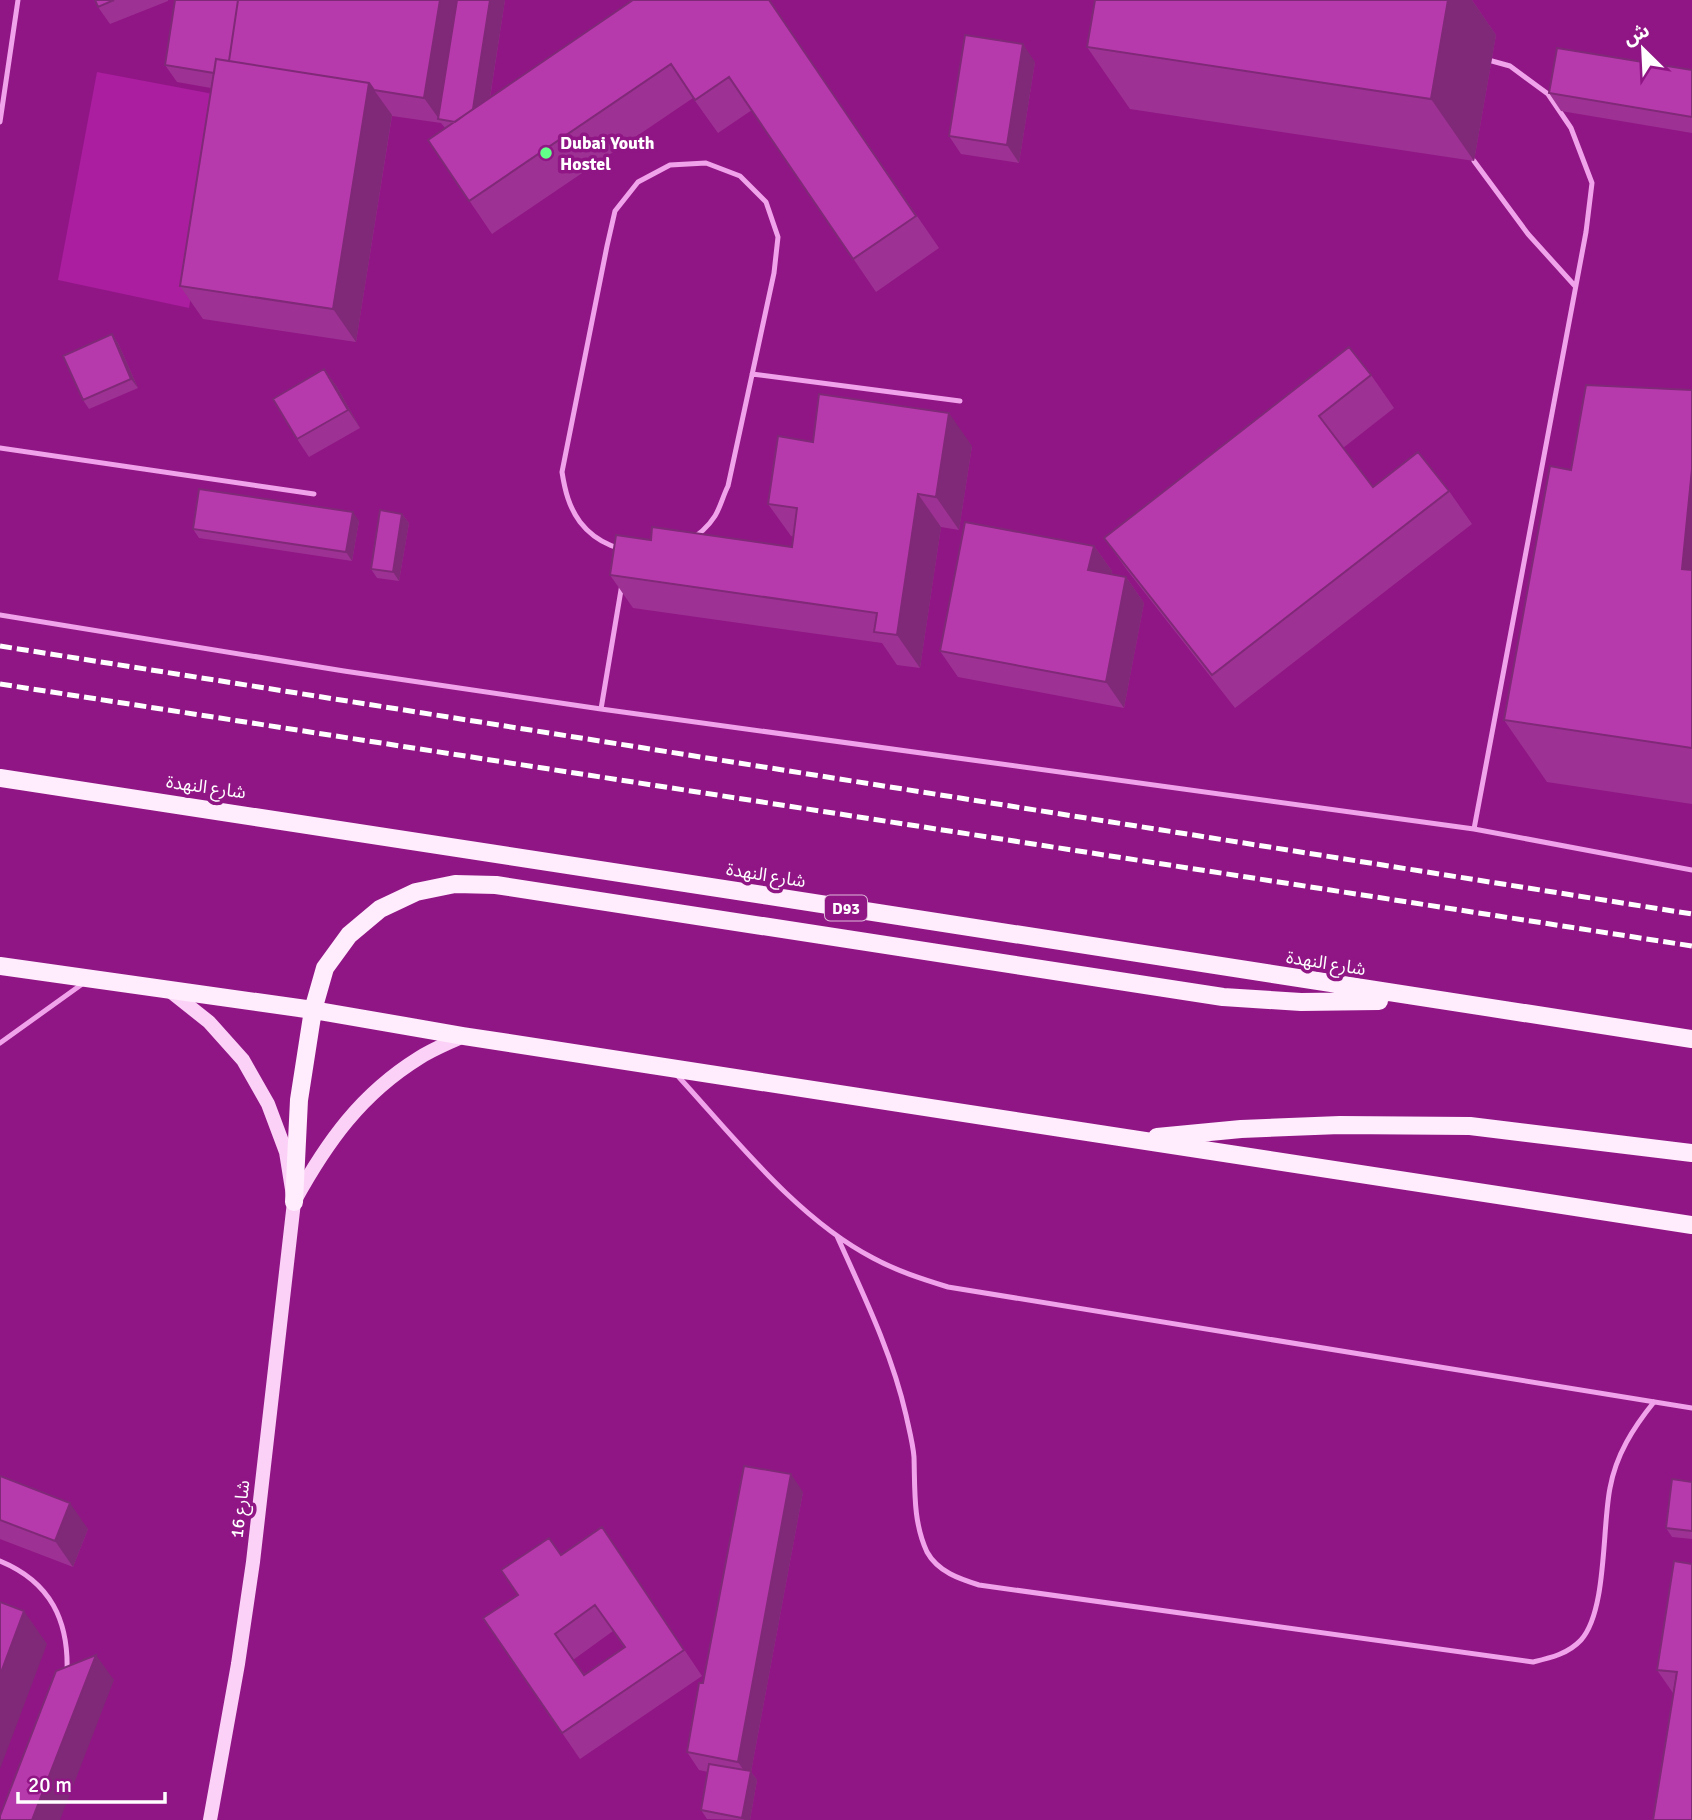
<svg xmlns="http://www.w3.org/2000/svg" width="1692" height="1820" font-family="Signika,'Noto Sans Arabic',sans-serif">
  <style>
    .green { fill: #aa1e9f }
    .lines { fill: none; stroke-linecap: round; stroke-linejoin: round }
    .lane { stroke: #f0a3ea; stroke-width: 5 }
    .secondary { stroke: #fbd1f7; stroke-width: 14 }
    .primary { stroke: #ffecfc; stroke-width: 18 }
    .rail { stroke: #fff; stroke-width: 5; stroke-dasharray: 12 5; stroke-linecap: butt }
    .wall { fill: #9d3294; fill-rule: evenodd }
    .shaded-wall { fill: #802978 }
    .building { fill: #b73aac; stroke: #802978; stroke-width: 2; fill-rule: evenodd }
    .poi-dot { fill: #62ff89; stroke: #901685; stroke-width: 2.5 }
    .labels { text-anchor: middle; stroke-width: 7; stroke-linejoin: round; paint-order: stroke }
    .shield { fill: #901685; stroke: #deb9da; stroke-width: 2 }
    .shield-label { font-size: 16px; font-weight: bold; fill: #fff }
    .poi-label { font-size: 18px; font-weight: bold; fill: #fff; stroke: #901685; text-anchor: start }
    .street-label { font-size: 18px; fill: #fff; stroke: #901685 }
  </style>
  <rect width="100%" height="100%" fill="#901685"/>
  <!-- green -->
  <path class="green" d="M97,72L224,96L189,308L58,280Z"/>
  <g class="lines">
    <!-- lane -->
    <path class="lane" d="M0,122L18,0
      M1474,161L1528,234L1575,286
      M706,163L740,176L766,202L778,237L774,273L728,486C723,496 720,508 715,516C686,561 613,565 580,522C569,507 565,491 562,472L607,246L615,211L638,182L670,165Z
      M752,374L960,401
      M0,448L314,494
      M0,615L344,671L601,709L1474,829L1692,870
      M601,709L622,584
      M1474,829L1586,232L1592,183L1571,128L1548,94L1510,66L1492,61
      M0,1043L85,982
      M676,1074C734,1137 796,1218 873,1258C897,1271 922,1279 948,1287L1692,1408
      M837,1236C863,1294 892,1353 906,1415C909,1429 913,1444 914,1457C915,1490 913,1522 927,1552C938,1572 960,1579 979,1585L1533,1662C1550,1658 1568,1654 1581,1640C1607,1611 1602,1528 1610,1488C1616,1455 1633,1428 1654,1402
      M0,1561C51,1582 69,1621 67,1673"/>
    <!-- secondary -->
    <path class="secondary" d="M170,991L209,1022L243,1060L268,1104L286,1152L294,1202L253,1562L238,1664L210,1820
      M295,1200C327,1142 361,1094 419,1058C433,1049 449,1043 463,1036"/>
    <!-- primary -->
    <path class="primary" d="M0,778C565,860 1127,956 1692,1039
      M0,966L313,1010L463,1036L1692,1225
      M1157,1137L1241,1129L1340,1125L1470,1126L1692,1153
      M294,1202L299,1100L313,1010L325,968L349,935L380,909L416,892L455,884L496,885L1223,997L1301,1002L1379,1001"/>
    <!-- rail -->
    <path class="rail" d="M0,646L1692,914
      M0,684L1692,946"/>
  </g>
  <!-- wall -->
  <path class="wall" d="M95,0H168V1L110,24L98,7Z
    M175,0H505L490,98L769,0L939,248L876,292L752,110L718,133L693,98L492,234L428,140L445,128L441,123L392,116L356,342L203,319L180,286L211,88L177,82L165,65Z
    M1095,0H1472L1496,35L1474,161L1130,109L1087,47Z
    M1035,62L1019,163L961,154L949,136Z
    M1692,70V133L1561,111L1549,93Z
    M112,334L118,343L138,388L89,409L83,400Z
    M324,369L337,387L360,428L309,457L297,439Z
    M1371,375L1394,408L1343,448L1373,487L1449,491L1472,524L1235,708L1127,570L1104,538Z
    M1692,390V804L1547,782L1504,720Z
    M972,446L959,530L941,527L920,668L897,665L882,643L633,608L610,575L651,540L792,547L794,537L791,536L768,504Z
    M402,514L409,523L399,581L377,578L371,569Z
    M359,521L352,561L199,538L193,529Z
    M1094,546L1112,571L1111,574L1126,577L1144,603L1124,708L958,677L940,651Z
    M0,1476L88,1529L73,1567L0,1539Z
    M1692,1482V1539L1672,1537L1666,1528Z
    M803,1492L751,1772L757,1780L750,1820L707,1819L701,1810L708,1772L699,1770L687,1752Z
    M619,1553L702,1676L580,1759L483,1618L518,1595ZM613,1631L624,1647L584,1675L573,1660Z
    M1692,1564L1673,1693L1657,1670Z"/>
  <!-- shaded-wall -->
  <path class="shaded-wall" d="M440,0H462L439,119L424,98Z
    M490,0H505L483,142L470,124Z
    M1448,0H1472L1496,35L1474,161L1431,99Z
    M1023,44L1035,62L1019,163L1007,145Z
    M369,83L392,115L356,342L333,309Z
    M112,334L118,343L138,388L131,379Z
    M324,369L337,387L360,428L348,410Z
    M949,413L972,446L959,530L936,497Z
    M1692,469V583L1682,569Z
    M918,494L941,527L920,668L897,635Z
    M353,512L359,521L352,561L346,552Z
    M402,514L409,523L399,581L393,572Z
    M1094,546L1112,571L1106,596L1088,570Z
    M1126,577L1144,603L1124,708L1106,682Z
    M791,1474L803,1492L751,1772L757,1780L750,1820H744L742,1818L749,1778L738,1762Z
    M70,1503L88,1529L73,1567L55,1541Z
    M24,1611L47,1644L0,1769V1675Z
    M96,1655L114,1680L60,1820H32Z"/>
  <!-- building -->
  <path class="building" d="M95,0H114L98,7Z
    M175,0H238L229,61L216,59L214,73L165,65Z
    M238,0H440L424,98L374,90L369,83L229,61Z
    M457,0H490L473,109L455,122L438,119Z
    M633,0H769L916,216L853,259L729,77L695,100L671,64L469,201L428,140Z
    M1095,0H1448L1431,99L1087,47Z
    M965,35L1023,44L1007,145L949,136Z
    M1557,48L1692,70V117L1549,93Z
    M216,59L369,83L333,309L180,286Z
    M112,334L131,379L83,400L63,356Z
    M1349,347L1371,375L1319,416L1373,487L1418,452L1449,491L1212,675L1104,538Z
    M324,369L348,410L297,439L273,399Z
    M1586,385L1692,390V469L1682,569L1692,570V748L1504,720L1550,466L1571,470Z
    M819,394L949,413L936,497L918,494L897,635L874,632L877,613L610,575L616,535L651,540L652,527L792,547L797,508L768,504L778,436L813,442Z
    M199,489L353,512L346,552L193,529Z
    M380,510L402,514L393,572L371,569Z
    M965,522L1094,546L1088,570L1126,577L1106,682L940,651Z
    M744,1466L791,1474L738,1762L687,1752L699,1683H703Z
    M0,1476L70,1503L55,1541L0,1520Z
    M1672,1479L1692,1482V1531L1666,1528Z
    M602,1527L684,1650L562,1733L483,1618L518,1595L501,1570L549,1538L561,1555ZM595,1605L625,1647L584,1675L555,1634Z
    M1674,1561L1692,1564V1820H1653L1677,1672L1657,1670Z
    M0,1602L24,1611L0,1675Z
    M96,1655L32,1820H0V1816L56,1671Z
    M709,1764L751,1771L742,1818L701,1810Z"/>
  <!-- markers -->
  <circle class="poi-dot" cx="546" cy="153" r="7"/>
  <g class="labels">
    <!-- shield labels -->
    <rect class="shield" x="825" y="895.5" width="42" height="25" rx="5"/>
    <g class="shield-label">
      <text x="846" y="914">D93</text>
    </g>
    <!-- poi labels -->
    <g class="poi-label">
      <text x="560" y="149">Dubai Youth<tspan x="560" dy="21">Hostel</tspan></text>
    </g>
    <!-- street labels -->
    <g class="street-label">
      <text transform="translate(206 787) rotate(8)" y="6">شارع النهدة</text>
      <text transform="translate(766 875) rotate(9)" y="6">شارع النهدة</text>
      <text transform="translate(1326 963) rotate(9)" y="6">شارع النهدة</text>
      <text transform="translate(240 1509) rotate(-83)" y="6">شارع 16</text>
    </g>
  </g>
  <!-- north arrow -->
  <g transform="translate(1643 49) rotate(336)" stroke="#901685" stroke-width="5" paint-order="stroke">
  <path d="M0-5L12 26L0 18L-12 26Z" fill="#ffffff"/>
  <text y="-10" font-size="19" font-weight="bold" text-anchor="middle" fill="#ffffff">ش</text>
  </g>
  <!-- scale -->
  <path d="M18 1792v10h147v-10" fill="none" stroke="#ffffff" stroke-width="3.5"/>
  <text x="28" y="1792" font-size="21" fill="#ffffff" stroke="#901685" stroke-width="5" paint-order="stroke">20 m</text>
</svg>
